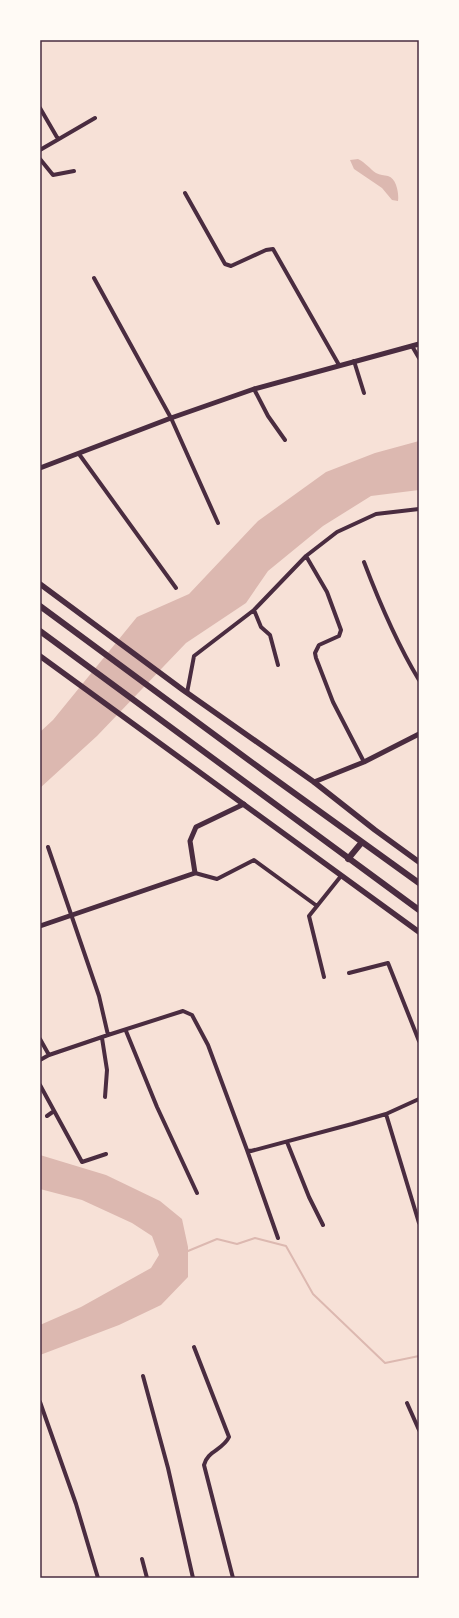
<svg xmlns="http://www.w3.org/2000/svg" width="459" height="1618" font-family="Arial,sans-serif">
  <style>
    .water { fill: #dcb8b0 }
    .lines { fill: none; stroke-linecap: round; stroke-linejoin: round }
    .stream { stroke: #dcb8b0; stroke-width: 2 }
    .minor { stroke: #4a2c40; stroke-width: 4 }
    .tertiary { stroke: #4a2c40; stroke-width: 5 }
    .secondary { stroke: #4a2c40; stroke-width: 5.5 }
    .primary { stroke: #4a2c40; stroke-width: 6 }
    .neatline { fill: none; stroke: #4a2c40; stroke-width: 1.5 }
  </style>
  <rect width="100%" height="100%" fill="#f7e1d7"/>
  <!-- water -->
  <path class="water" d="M358,159C366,163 370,169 376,173C380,175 384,175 388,176C397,179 399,194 398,201L392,200L382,188L354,169L350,160Z
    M419,441V490L371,496L323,526L268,571L246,603L186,643L97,736L40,788V732L53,720L137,617L189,594L258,521L326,472L375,453Z
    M40,1155L106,1175L160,1201L182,1219L188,1247V1277L161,1305L119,1325L40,1355V1325L81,1307L151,1268L159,1255L152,1236L132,1223L82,1200L40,1189Z"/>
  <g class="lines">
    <!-- stream -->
    <path class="stream" d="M188,1251L217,1239L237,1244L255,1238L286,1246L313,1294L385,1363L419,1356"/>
    <!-- minor -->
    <path class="minor" d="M40,108L58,139
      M40,150L95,118
      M40,159L53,175L74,171
      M185,193L225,264L231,266L266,250L273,249L339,365
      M94,278L171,418L218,523
      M412,346L419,358
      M354,361L364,393
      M254,389L268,416L285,440
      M79,454L176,588
      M306,556L327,592L341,630L339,636L319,645L315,653L316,658L333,702L364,762
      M364,562C380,604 396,642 419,680
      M254,610L261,627L270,635L278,665
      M187,693L194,656L254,610L306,556L337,532L376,514L419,509
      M48,847L99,996L108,1035L183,1011L192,1015L208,1045L247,1150L251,1151L352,1124L386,1114L419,1099
      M195,873L217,879L254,860L317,906
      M349,973L388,963L419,1041
      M324,977L309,916L341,876
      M126,1031L157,1107L197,1193
      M102,1038L107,1070L105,1097
      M40,1039L49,1055
      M40,1060L49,1055L108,1035
      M40,1085L82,1162L106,1154
      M386,1114L419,1223
      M47,1116L54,1111
      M287,1142L309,1197L323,1225
      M247,1150L278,1238
      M194,1347L229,1437C223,1450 207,1451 204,1465L233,1578
      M143,1376L168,1468L193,1578
      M40,1402L76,1504L98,1578
      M407,1403L419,1430
      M142,1559L147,1578"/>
    <!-- tertiary -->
    <path class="tertiary" d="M40,468L171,418L254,389L419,344
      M314,782L364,762L419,734
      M40,926L195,873L190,841L196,827L244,804"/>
    <!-- secondary -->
    <path class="secondary" d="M40,584L183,690L314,782L375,830L419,862
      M40,656L419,932"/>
    <!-- primary -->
    <path class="primary" d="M40,606L265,772L419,883
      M40,631L419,910
      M348,859L362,842"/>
  </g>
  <!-- border -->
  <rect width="459" height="1618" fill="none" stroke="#fffaf5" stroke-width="82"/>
  <rect x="41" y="41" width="377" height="1536" class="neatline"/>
</svg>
